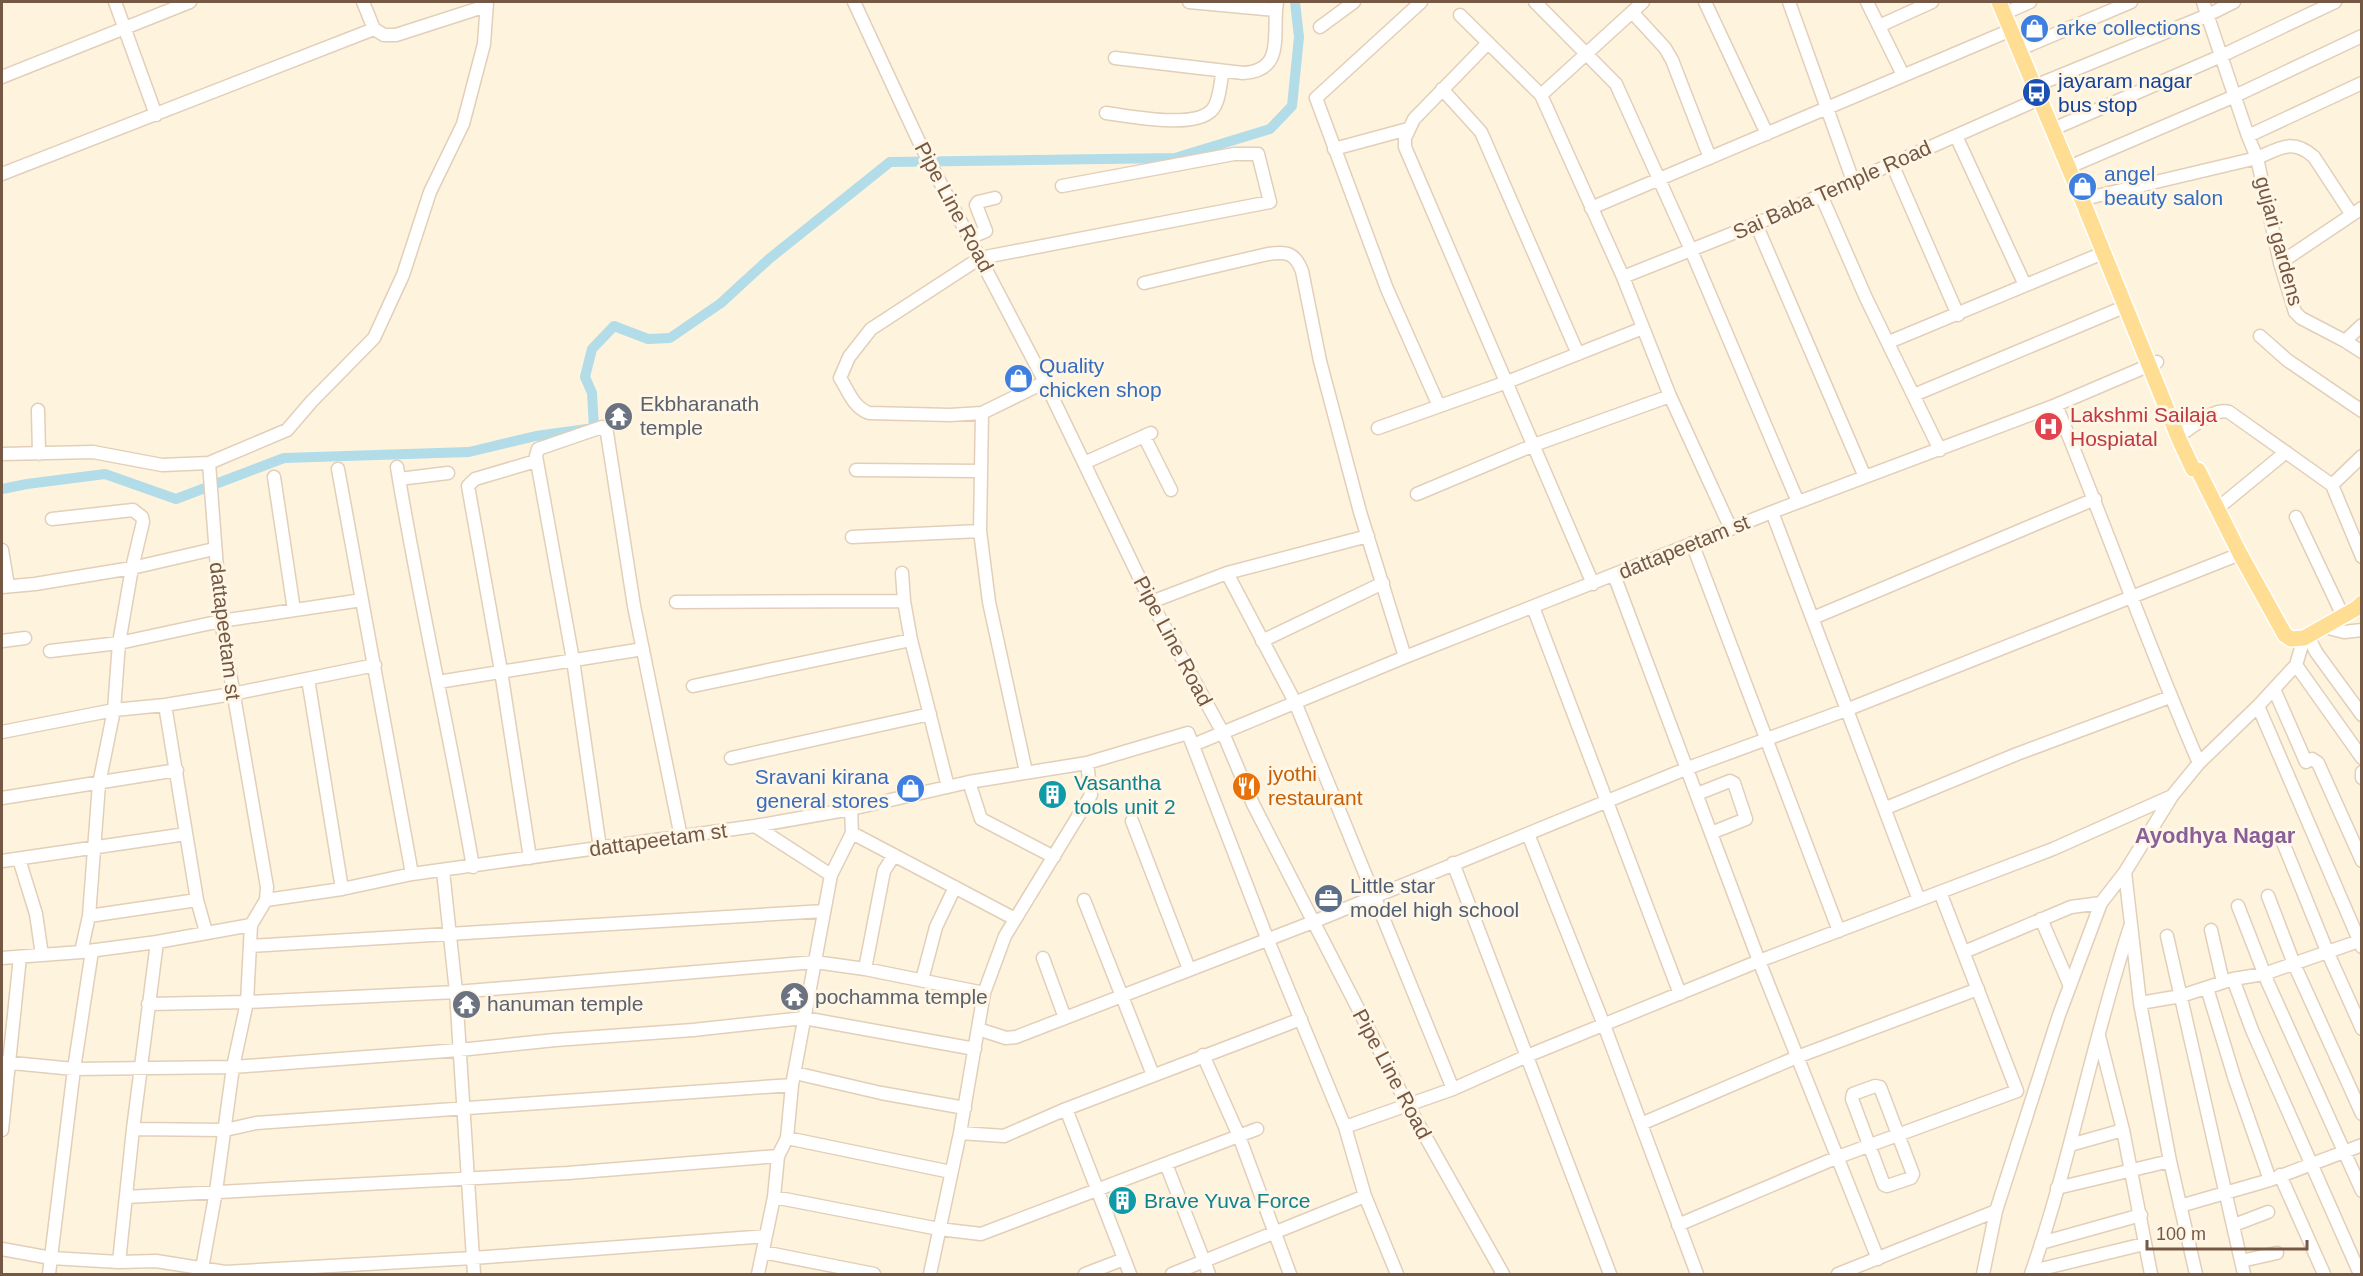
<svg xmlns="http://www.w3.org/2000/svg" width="2363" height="1276" font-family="Helvetica,sans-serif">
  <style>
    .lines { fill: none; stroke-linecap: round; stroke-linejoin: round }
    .canal { stroke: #b1dce8; stroke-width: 10 }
    .minor-casing { stroke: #e2cfb9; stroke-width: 15 }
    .major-casing { stroke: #fff; stroke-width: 18 }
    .minor { stroke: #fff; stroke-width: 12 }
    .major { stroke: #ffde93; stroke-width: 15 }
    .labels { text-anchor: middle; stroke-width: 6; stroke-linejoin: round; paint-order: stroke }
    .shop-label { font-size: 21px; fill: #366cbe; stroke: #fff6e5; text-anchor: start }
    .transit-label { font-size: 21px; fill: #164399; stroke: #fff6e5; text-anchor: start }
    .street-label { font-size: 21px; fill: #745844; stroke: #fff6e5 }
    .worship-label { font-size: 21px; fill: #5b616d; stroke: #fff6e5; text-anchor: start }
    .health-label { font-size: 21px; fill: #be3a42; stroke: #fff6e5; text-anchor: start }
    .food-label { font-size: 21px; fill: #c56008; stroke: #fff6e5; text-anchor: start }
    .culture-label { font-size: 21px; fill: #0d838f; stroke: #fff6e5; text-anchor: start }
    .service-label { font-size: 21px; fill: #4e5e75; stroke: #fff6e5; text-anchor: start }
    .neighbourhood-label { font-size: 22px; font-weight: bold; fill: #895f98; stroke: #fff6e5 }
  </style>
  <rect width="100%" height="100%" fill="#fef3dd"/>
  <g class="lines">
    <!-- canal -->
    <path class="canal" d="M2,489L27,484L105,474L176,499L284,458L469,452L536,436L594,428L592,393L585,377L592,349L614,326L648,339L670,338L721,303L769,259L890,162L1175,158L1270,129L1292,106L1299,37L1295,2"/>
    <defs>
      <path id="minor" d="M115,2L156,115
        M363,2L374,29
        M854,2L921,146L1045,382L1151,602L1223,733L1253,804L1407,1104L1503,1274
        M1189,2L1276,10L1277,2
        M1421,2L1316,98L1387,289L1439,406
        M1535,2L1616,84L1691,250L1798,502
        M1643,2L1632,12L1665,48L1672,60L1710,158
        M1705,2L1767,134
        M1789,2L1853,181
        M1867,2L1903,75
        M2203,2L2248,136L2257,158C2280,148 2293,138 2314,157L2352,215
        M2012,10L2030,2
        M1460,15L1541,95L1623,277L1670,396L1731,529
        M1879,26L1932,2
        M1320,27L1354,2
        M1488,43L1414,119L1405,138V147L1593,584
        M2027,46L2131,2
        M1115,58L1243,73C1282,71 1274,40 1276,10
        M2,77L190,2
        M2042,83L2208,15L2234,2
        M1442,89L1481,132L1578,354
        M1541,95L1632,12
        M1106,113C1130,116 1192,129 1211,111C1220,103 1220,82 1223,71
        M2060,126L2221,56L2335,2
        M1956,136L2025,285
        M2248,136L2362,83
        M1334,149L1408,129
        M1892,164L1958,315
        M2076,164L2235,96L2362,36
        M2,174L374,29L384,35H396L486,6
        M1821,195L1866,298L1940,450
        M2088,198L2257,158L2280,263L2295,312L2301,318L2345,341L2362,352
        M1591,208L2011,30
        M1756,224L1865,477
        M969,238L986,231L976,205L978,202L995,198
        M2280,263L2362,208
        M1623,277L1756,224L2039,99
        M1144,283L1268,254C1287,251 1295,253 1302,271L1320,361L1360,512L1405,657
        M2260,336L2287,360L2362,411
        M2345,341L2362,325
        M1889,342L2103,253
        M1045,382L982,413L950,415L869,413C853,407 849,392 840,378L849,357L871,329L980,258L1270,202L1258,154H1234L1062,186
        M1914,395L2124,307
        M2056,405C2105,524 2148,646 2199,763
        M38,410L39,454
        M982,413L980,531L989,602L1026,772
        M1378,428L1507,382L1643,328
        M2186,431C2198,423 2215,408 2229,412L2332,485L2362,557
        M1144,436L1171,490
        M2,454L93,452L162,465L209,463
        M1084,463L1151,433
        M397,467C419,601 450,733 473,867
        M338,469L412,874
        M856,470L980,471
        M274,477L294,610
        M399,479L448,473
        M2332,485L2362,456
        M1417,494L1534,445L1670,396
        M2218,508L2286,452
        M1772,512L1919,900
        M2296,517L2343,616
        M52,519L133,510L142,517L143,522L132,568L119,643L114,710L99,784L89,916L81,952
        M852,537L980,531
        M1692,543L1839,931
        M2,550L8,586
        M902,573L904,601
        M1227,573L1295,702L1453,1089
        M1614,575L1759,961L1878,1259
        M2,587L35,584L132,568L214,549
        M676,602L904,601L911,640L948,787
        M1151,602L1227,573L1368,536
        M1533,607L1680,994
        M1813,618L2095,499
        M2325,627L2344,632L2362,630
        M2308,636L2316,652L2362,715
        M2,641L25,638
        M1262,641L1383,583
        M50,651L119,643L221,621L362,600
        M2296,665L2362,758
        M308,679L342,889
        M438,682L643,649
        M693,686L911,640
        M2274,689L2306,762L2312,759L2318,763L2362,861
        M165,705L197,900L206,932
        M2258,706L2362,947
        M2,732L114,710L165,705L232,694L375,665
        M1193,745L1405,657L1772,512L2056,405L2157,362
        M731,758L930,714
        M2362,772V778
        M969,782L981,819L1054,857
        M1697,794L1730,781L1734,783L1746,819L1711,833
        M2,798L177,770
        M1886,808L2017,754L2170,697
        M1132,821L1189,969
        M755,826L831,875
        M852,833L1015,919
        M1528,834L1604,1025L1697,1274
        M2282,840L2327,951L2362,1029
        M600,848L573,660L536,456L538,449L602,427L607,433L634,606L681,837
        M530,858L501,671L468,486L475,479L536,461
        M19,859L36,914L42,955
        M2,861L186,834
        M1453,863L1610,1274
        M443,871L456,992L474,1274
        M2268,896L2294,964L2362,1114
        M266,900L342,889L412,874L755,826L851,809L969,782L1087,763L1188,733L1267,938L1345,1127L1365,1196L1397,1274
        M1084,900L1153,1075
        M2238,906L2268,983L2362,1191
        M89,916L197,900
        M2041,919L2070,986
        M2211,930L2223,982
        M2167,936L2244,1274
        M251,946L824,911
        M1964,952L2071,907L2101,903
        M2,958L81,952L157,942L251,925L266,900L267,887L221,621L209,463L287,430L312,401L374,338L403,275L430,192L463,124L484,44L487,2
        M1043,958L1065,1018
        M865,969L884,871L894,855
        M2233,979L2252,1030L2360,1274
        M922,980L936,927L955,887
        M2207,988L2235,1080L2270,1180
        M2140,1003L2181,996L2233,979L2264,974L2362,940
        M148,1004L247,1002L456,992L815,962L865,969L984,993
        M978,1029L1006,1038L1016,1037L1313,922L1688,768L1846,710L2240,554
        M2099,1036L2123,1130L2151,1274
        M1203,1055L1239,1136L1290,1274
        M2,1062L74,1069L233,1067L459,1050L555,1040L693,1030L804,1018L975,1049
        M795,1073L881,1093L965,1108
        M1875,1086L1880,1087L1913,1174L1911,1178L1887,1186L1884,1185L1852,1099L1853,1094Z
        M1066,1109L1130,1274
        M1641,1124L1797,1057L1978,989
        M1345,1127L1453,1089L1527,1056L1759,961L2053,849L2172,796
        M133,1129L225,1130L256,1123L792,1085
        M2,1130L20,957
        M960,1133L1004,1136L1066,1109L1301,1019
        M787,1138L951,1172
        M2070,1145L2123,1130
        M1166,1164L1209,1274
        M2280,1175L2324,1274
        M2057,1188L2170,1161
        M126,1197L568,1173L778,1156
        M774,1197L939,1229L981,1234L1257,1129
        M2180,1206L2270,1180L2362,1145
        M1678,1225L1838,1157L2017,1091L1940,892
        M2234,1225L2268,1212
        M2041,1243L2141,1215
        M2,1249L51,1258L119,1262L156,1261L225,1272L473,1258L766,1236
        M763,1252L874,1274
        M2241,1261L2277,1253
        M119,1262L133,1129L157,942
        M2033,1271L2144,1244
        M49,1274L74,1069L92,951
        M201,1274L216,1191L233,1067L247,1002L251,925
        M758,1274L774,1197L778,1156L787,1138L792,1085L831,875L852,833L851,809
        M930,1274L960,1133L984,993L1005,936L1091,795L1087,763
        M1085,1274L1124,1259
        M1172,1274L1365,1196
        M1838,1274L1996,1211
        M1983,1274L1996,1211L2059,1015L2101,903L2125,872
        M2031,1274C2071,1160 2092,1041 2130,927
        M2196,1274L2170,1161L2140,1003L2125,872L2172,796L2199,763L2258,706L2296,665L2304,638"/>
      <path id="major" d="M1999,2L2083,202L2179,439L2193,469L2198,470L2240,554L2285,635L2291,639L2304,638L2357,608L2362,603"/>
    </defs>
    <!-- minor casing -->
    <use href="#minor" class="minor-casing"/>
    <!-- major casing -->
    <use href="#major" class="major-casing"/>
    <!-- minor -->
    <use href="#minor" class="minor"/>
    <!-- major -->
    <use href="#major" class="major"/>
  </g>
  <!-- icons -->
  <defs>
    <symbol id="shop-disc" viewBox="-11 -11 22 22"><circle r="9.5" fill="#3f7fe0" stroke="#fff6e5"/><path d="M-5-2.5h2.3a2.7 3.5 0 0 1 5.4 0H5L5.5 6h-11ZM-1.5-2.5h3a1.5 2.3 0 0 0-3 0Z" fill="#fff"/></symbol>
    <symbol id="bus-disc" viewBox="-11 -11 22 22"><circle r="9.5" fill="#1a4fb4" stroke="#fff6e5"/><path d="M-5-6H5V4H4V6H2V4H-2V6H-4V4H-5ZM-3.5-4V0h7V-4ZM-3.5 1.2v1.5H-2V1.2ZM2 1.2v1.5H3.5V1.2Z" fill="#fff"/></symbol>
    <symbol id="temple-disc" viewBox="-11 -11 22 22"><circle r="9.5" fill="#6b7280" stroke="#fff6e5"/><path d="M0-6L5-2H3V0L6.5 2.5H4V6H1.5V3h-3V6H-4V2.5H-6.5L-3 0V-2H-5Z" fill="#fff"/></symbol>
    <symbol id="hospital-disc" viewBox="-11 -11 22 22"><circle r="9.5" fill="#e0444e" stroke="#fff6e5"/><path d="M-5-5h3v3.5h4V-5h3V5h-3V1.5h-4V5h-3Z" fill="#fff"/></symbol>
    <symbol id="restaurant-disc" viewBox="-11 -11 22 22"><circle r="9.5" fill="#e8710a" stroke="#fff6e5"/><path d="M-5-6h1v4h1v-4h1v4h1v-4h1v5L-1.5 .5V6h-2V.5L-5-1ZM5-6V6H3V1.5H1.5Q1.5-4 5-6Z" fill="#fff"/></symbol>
    <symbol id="building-disc" viewBox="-11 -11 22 22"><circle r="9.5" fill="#0f9aa8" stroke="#fff6e5"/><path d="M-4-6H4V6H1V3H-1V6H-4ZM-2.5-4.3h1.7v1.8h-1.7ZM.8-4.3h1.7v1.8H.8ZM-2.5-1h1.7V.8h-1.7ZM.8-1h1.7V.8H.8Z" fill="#fff"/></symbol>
    <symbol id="office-disc" viewBox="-11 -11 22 22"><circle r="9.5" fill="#5c6f8a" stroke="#fff6e5"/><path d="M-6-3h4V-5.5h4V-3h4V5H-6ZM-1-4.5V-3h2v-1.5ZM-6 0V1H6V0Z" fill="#fff"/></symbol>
  </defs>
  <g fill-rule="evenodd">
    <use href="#shop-disc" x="2018" y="12" width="33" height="33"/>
    <use href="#bus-disc" x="2020" y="76" width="33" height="33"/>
    <use href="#shop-disc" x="2066" y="170" width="33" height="33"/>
    <use href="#shop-disc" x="1002" y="362" width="33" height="33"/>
    <use href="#temple-disc" x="602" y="400" width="33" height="33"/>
    <use href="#hospital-disc" x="2032" y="410" width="33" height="33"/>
    <use href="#restaurant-disc" x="1230" y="770" width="33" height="33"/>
    <use href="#shop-disc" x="894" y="772" width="33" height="33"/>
    <use href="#building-disc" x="1036" y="778" width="33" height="33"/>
    <use href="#office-disc" x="1312" y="882" width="33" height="33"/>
    <use href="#temple-disc" x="778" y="980" width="33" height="33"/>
    <use href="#temple-disc" x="450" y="988" width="33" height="33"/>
    <use href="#building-disc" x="1106" y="1184" width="33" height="33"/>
  </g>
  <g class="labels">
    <!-- shop labels -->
    <g class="shop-label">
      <text x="2056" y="35">arke collections</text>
      <text x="2104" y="181">angel<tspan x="2104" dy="24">beauty salon</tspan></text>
      <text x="1039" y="373">Quality<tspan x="1039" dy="24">chicken shop</tspan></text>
      <text x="889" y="784" text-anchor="end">Sravani kirana<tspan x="889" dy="24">general stores</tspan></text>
    </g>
    <!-- transit labels -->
    <g class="transit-label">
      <text x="2058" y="88">jayaram nagar<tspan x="2058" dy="24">bus stop</tspan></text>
    </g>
    <!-- street labels -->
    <g class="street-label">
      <text transform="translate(1832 190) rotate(-24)" y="7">Sai Baba Temple Road</text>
      <text transform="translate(954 207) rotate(62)" y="7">Pipe Line Road</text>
      <text transform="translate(2279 241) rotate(75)" y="7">gujari gardens</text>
      <text transform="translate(1684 547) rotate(-22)" y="7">dattapeetam st</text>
      <text transform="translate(225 631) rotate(83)" y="7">dattapeetam st</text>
      <text transform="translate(1173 641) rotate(62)" y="7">Pipe Line Road</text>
      <text transform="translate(658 840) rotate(-8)" y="7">dattapeetam st</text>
      <text transform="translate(1392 1074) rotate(62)" y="7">Pipe Line Road</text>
    </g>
    <!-- worship labels -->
    <g class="worship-label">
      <text x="640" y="411">Ekbharanath<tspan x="640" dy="24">temple</tspan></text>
      <text x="815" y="1004">pochamma temple</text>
      <text x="487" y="1011">hanuman temple</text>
    </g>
    <!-- health labels -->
    <g class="health-label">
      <text x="2070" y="422">Lakshmi Sailaja<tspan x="2070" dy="24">Hospiatal</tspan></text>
    </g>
    <!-- food labels -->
    <g class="food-label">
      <text x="1268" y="781">jyothi<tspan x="1268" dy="24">restaurant</tspan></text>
    </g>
    <!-- culture labels -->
    <g class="culture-label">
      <text x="1074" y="790">Vasantha<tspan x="1074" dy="24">tools unit 2</tspan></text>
      <text x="1144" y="1208">Brave Yuva Force</text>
    </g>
    <!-- service labels -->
    <g class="service-label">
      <text x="1350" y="893">Little star<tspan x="1350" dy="24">model high school</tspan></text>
    </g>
    <!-- neighbourhood labels -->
    <g class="neighbourhood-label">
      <text x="2215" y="843">Ayodhya Nagar</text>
    </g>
  </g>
  <!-- border -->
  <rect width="2363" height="1276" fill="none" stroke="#745844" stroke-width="6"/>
  <!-- scale -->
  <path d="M2147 1240v9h160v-9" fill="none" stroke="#745844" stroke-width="3"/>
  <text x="2156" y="1240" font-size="18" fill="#745844" stroke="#fff6e5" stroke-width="4.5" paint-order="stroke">100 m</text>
</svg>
